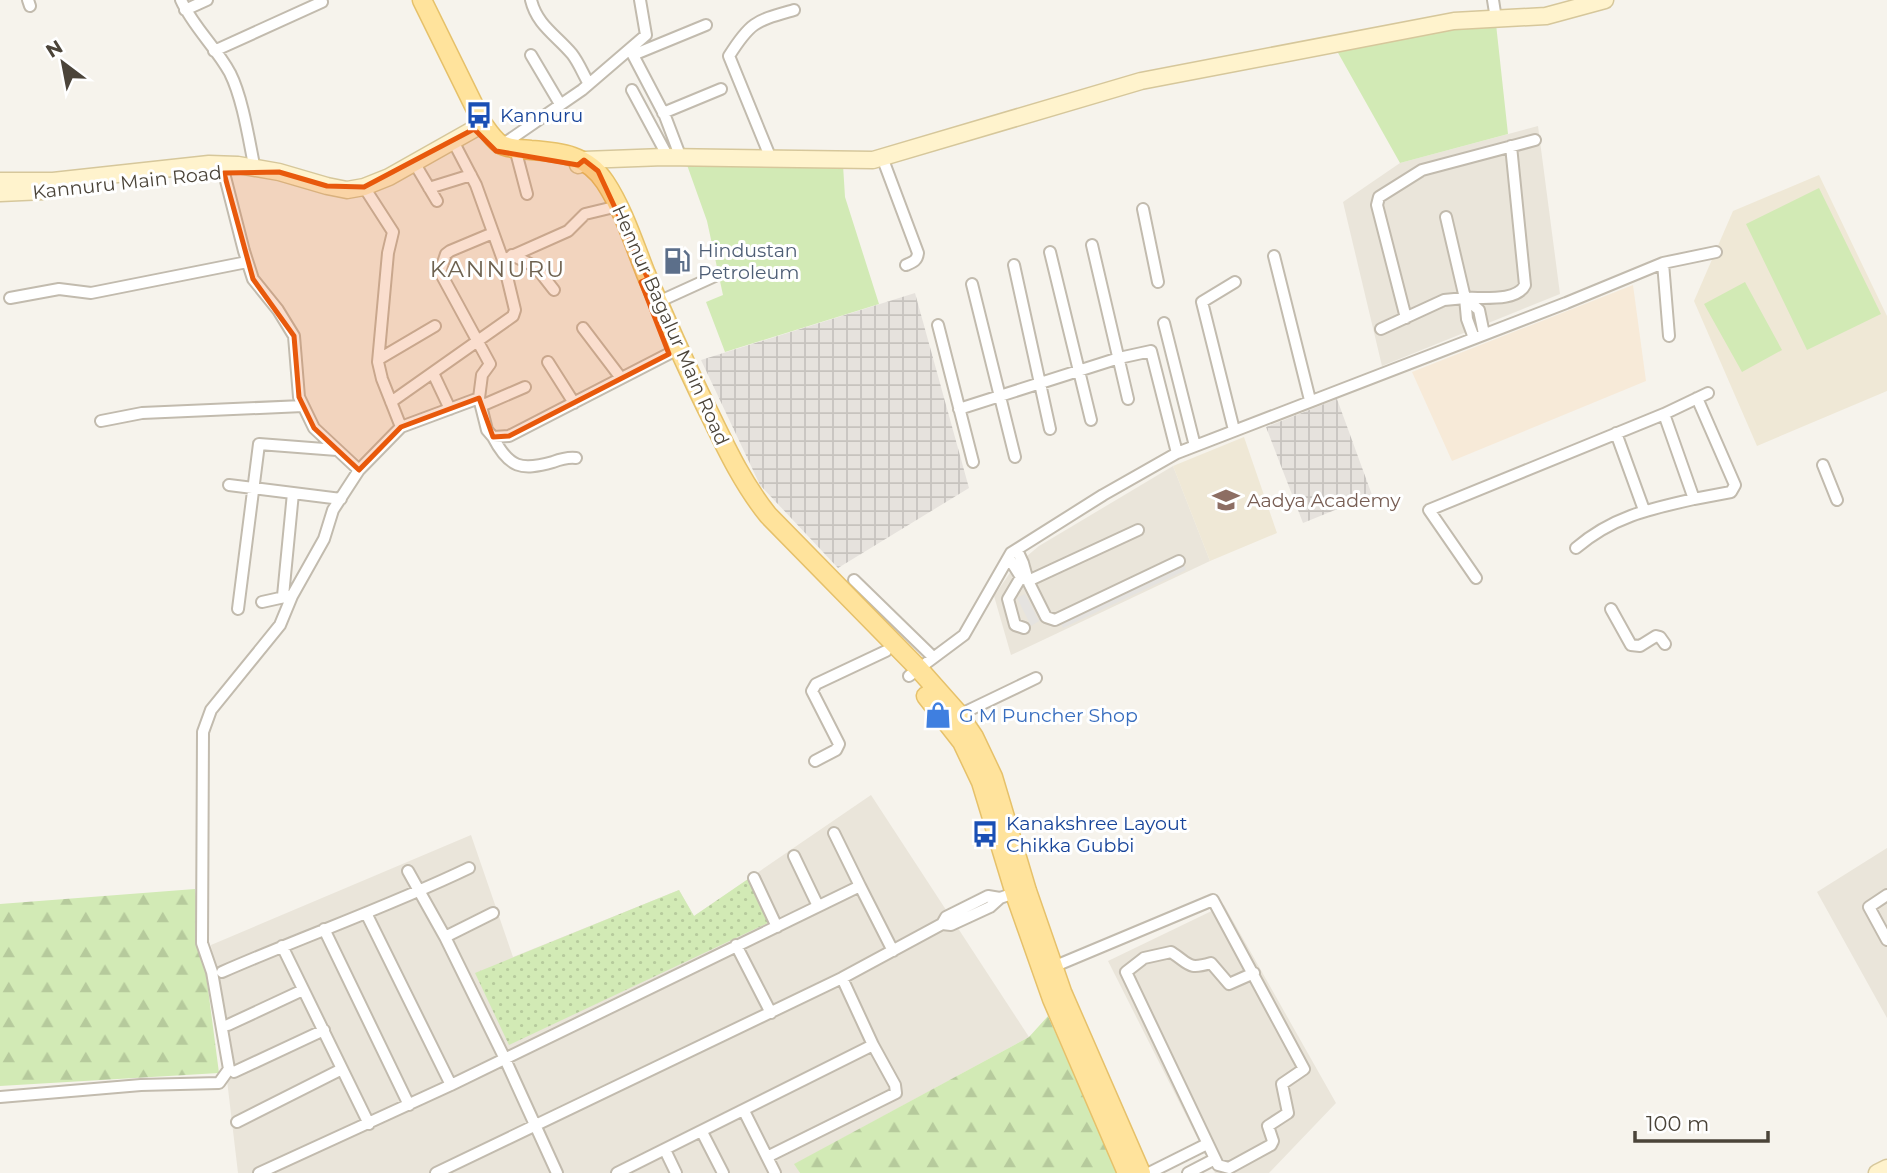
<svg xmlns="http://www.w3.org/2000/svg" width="1887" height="1173" font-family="Montserrat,sans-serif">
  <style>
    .residential { fill: #eae5da }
    .commercial { fill: #f7ead8 }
    .industrial { fill: url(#industrial-grid) }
    .education { fill: #efe8d6 }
    .green { fill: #d2eab5 }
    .forest { fill: url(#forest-firs) }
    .park { fill: url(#park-dots) }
    .parking { fill: #e5e3e0 }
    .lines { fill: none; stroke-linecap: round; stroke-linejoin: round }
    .street-casing { stroke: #c2bbae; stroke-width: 14 }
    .secondary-casing { stroke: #d6c79b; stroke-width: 19 }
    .primary-casing { stroke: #e6c16a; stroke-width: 21 }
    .street { stroke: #fff; stroke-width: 10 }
    .secondary { stroke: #fff3cd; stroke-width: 16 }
    .primary { stroke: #ffe39c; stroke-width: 18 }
    .marked { fill: #e8590c; fill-opacity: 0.2; stroke: #e8590c; stroke-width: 5; stroke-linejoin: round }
    .labels { text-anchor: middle; stroke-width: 6; stroke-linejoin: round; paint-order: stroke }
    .transit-label { font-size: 19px; fill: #164399; stroke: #fff; text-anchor: start }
    .street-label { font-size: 19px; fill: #4b4439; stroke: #fff }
    .service-label { font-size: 19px; fill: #4e5e75; stroke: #fff; text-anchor: start }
    .education-label { font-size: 19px; fill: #785e54; stroke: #fff; text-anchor: start }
    .shop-label { font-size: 19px; fill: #366cbe; stroke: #fff; text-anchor: start }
    .quarter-label { font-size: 23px; letter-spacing: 2px; fill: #6e6250; stroke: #fff }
  </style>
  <defs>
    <pattern id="industrial-grid" width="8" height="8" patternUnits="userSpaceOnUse" patternTransform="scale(1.75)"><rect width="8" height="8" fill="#e6e2dd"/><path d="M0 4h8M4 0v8" fill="none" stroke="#c7c3be"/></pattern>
    <pattern id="forest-firs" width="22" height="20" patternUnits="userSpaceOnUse" patternTransform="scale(1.75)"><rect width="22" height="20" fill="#d2eab5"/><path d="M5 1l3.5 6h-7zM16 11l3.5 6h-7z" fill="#b6ca9c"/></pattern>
    <pattern id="park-dots" width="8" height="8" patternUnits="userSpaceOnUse" patternTransform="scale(1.75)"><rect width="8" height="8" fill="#d2eab5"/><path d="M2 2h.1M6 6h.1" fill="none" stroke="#b6ca9c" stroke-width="1.8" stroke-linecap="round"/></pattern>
  </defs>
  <rect width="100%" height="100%" fill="#f6f3ec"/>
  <!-- residential -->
  <path class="residential" d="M1538,126L1560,294L1382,366L1343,202L1400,163Z
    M1173,466L1210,561L1011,655L994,596L1014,567L1039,546Z
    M871,795L1029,1037L795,1164L800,1173H238L211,945L471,835L513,957L679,890L694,916Z
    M1887,848V1018L1817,892Z
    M1224,905L1336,1103L1269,1173H1215L1108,961Z"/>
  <!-- commercial -->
  <path class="commercial" d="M1633,285L1646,381L1452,461L1412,372Z"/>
  <!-- industrial -->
  <path class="industrial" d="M915,293L969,488L838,568L760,485L701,360Z
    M1337,399L1372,495L1303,523L1266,427Z"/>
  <!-- education -->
  <path class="education" d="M1819,175L1887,316V391L1757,446L1694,301L1733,211Z
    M1244,437L1277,533L1210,561L1173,466Z"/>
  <!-- green -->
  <path class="green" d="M1496,24L1508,134L1400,163L1337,51L1456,29Z
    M687,165H843L845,197L879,304L725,352L706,302L723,295L707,221Z
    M1819,188L1881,314L1807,350L1746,224Z
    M1745,282L1782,350L1742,372L1704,304Z"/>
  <!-- forest -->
  <path class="forest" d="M195,889L219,1073L0,1086V904Z
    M1048,1016L1117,1173H800L794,1164L1029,1037Z"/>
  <!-- park -->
  <path class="park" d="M751,877L770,922L509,1045L475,973L679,890L694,916Z"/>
  <!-- parking -->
  <path class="parking" d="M1183,563L1186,570L1063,628L1060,621Z
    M1025,594L1039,621L1031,626L1017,598Z"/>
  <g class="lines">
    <defs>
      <path id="street" d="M28,0L30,6
        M181,0C193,27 216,47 230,73C243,99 249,141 255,170
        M531,0C537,25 556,35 572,54C579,63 583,74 589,84
        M1493,0L1496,19
        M185,10L207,0
        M214,51L322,2
        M531,55L560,104
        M632,90L668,157
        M663,113L721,89
        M502,145L582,90L646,35L640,0
        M517,156L527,194
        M882,157L918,253C917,261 913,262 906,265
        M681,158L665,116L633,55L706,25
        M771,159L729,56C751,21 756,21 794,10
        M415,164L437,201
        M364,187L393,232L388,253L378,362L382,379L401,427
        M429,188L471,175
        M1143,209L1158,282
        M1446,217L1465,298L1467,319L1474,338
        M1092,245L1128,399
        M1050,252L1091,420
        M512,255L536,267L554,290
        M1274,256L1310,400
        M503,260L568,231L585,214L610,208
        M1663,263L1669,336
        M1014,265L1050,429
        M972,284L1015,457
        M10,298L59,289L91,293L247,262
        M658,302L715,276
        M1406,318L1377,205L1379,197L1422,170L1535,140
        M1164,323L1195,446
        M938,325L973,462
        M583,328L621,378
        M1381,329L1444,300L1465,298
        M1484,334L1479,310L1465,298C1482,297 1517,302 1525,285L1511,146
        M379,359L435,326
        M548,362L574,403
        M433,373L450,409
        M479,398L482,375L490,364L440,272L446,254L450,251L493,233
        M391,402L513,316L515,310L503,260L476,185L453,141
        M481,406L525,387
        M959,409L1119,358L1151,351L1177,453
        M101,421L142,413L303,406
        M1234,430L1202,302L1235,282
        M1616,433L1644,510
        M493,437C509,468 521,471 553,462C561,459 568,457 576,458
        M1823,465L1837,500
        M359,470L401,427L479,398L487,430L493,437L509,436L678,349
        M229,485L341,499
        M1694,499L1731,492L1735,485L1697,398
        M1138,530L1028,581L1046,617L1055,620L1179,561
        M1576,548C1612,517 1649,509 1694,499L1664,414
        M1009,558L1021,577L1028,581L1023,563L1017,550
        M1021,577L1008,599L1015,625L1024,628
        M1476,578L1429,510L1664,414L1708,393
        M854,580L933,657
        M283,596L293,493
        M262,602L289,596
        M238,609L259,444L337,450
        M1611,609L1631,645L1640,646L1656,636L1660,637L1665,644
        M909,676L964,635L1011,553L1103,495L1177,453L1566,303L1663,263L1716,252
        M959,715L1036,678
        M815,761L836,750L839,744L812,691L816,684L886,651
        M834,833L860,886
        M794,856L818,906
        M408,871L445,937L505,1059L557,1173
        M754,878L777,927
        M1887,895L1869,907L1887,940
        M1000,898L988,896L946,917L942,924L951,925L990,907L1000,898L1017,892
        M366,913L451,1085
        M324,929L409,1105
        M445,937L493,913
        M736,945L771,1013
        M282,946L369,1124
        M1053,967L1213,900L1304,1069L1282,1084L1288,1113L1268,1126L1273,1141L1271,1145L1229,1168L1218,1165L1126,972L1144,958L1171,952C1190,964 1187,970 1211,963L1229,984L1254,973
        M222,972C304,936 388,907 469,868
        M228,1025L303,990
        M234,1072L324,1030
        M0,1097L141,1085L219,1083L229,1069L212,972L202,943L203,732L211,710L280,625L292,596L324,539L333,510L359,470L314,428L299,397L294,336L278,310L253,279L244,251L224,173
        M744,1111L775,1173
        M237,1122L342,1069
        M702,1132L723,1173
        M665,1150L676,1173
        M767,1157L896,1093L895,1085L873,1045
        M259,1173L451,1085L860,886L893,951
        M436,1173L842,978L942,924
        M617,1173L873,1045L842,978
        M1149,1173L1207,1144
        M1188,1173L1215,1159"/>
      <path id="secondary" d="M578,165L584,160L664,157L873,160L1141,81L1454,21L1546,16L1605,0
        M0,181H53L209,164L238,165L279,172L327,186L347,190L364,187L389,177L483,124
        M0,193L44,191
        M1877,1173L1887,1168"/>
      <path id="primary" d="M422,0L483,124C488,131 493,139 500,144C509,149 521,149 531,150C561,152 587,155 605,182C623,209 634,244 646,274C667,323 688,371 712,419C728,452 744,485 768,515L918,668L957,712L974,737L993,777L1027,891L1062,992L1141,1173
        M926,696L962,742L981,782L1016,897L1052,999L1127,1173"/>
    </defs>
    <!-- street casing -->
    <use href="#street" class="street-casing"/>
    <!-- secondary casing -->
    <use href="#secondary" class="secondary-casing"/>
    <!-- primary casing -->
    <use href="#primary" class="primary-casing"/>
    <!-- street -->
    <use href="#street" class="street"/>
    <!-- secondary -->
    <use href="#secondary" class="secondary"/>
    <!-- primary -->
    <use href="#primary" class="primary"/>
  </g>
  <!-- marked area -->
  <path class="marked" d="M474,129L496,151L578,165L584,160L598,171L648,279L641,282L669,354L509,436L493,437L479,398L401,427L359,470L314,428L299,397L294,336L253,279L224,173L279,172L327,186L364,187Z"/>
  <!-- icons -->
  <defs>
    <symbol id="bus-bare" viewBox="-9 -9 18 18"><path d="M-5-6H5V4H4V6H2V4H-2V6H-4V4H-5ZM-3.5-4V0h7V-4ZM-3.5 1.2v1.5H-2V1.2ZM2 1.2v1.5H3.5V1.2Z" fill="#1a4fb4" stroke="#fff" stroke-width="2.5" paint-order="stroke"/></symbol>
    <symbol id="fuel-bare" viewBox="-9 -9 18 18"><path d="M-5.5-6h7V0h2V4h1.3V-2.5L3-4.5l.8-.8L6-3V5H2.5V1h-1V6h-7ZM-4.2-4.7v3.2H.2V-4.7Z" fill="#5c6f8a" stroke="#fff" stroke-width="2.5" paint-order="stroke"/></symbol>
    <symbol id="school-bare" viewBox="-9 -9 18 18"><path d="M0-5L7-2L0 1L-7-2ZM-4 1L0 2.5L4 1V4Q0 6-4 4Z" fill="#8d6e63" stroke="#fff" stroke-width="2.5" paint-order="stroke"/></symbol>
    <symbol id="shop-bare" viewBox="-9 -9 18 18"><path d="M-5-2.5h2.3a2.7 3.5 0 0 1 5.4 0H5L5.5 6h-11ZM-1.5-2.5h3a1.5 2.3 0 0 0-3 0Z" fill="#3f7fe0" stroke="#fff" stroke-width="2.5" paint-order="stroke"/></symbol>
  </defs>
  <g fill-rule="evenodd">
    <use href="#bus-bare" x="460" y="96" width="38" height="38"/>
    <use href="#fuel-bare" x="658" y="242" width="38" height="38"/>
    <use href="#school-bare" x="1207" y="481" width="38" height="38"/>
    <use href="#shop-bare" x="919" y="696" width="38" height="38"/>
    <use href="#bus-bare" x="966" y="815" width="38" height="38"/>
  </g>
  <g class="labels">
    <!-- transit labels -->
    <g class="transit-label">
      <text x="500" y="122">Kannuru</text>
      <text x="1006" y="830">Kanakshree Layout<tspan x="1006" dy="22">Chikka Gubbi</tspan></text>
    </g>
    <!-- street labels -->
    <g class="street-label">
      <text transform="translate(127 182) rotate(-6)" y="7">Kannuru Main Road</text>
      <text transform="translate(671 325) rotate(66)" y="7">Hennur Bagalur Main Road</text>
    </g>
    <!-- service labels -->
    <g class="service-label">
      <text x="698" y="257">Hindustan<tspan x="698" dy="22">Petroleum</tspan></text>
    </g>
    <!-- education labels -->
    <g class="education-label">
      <text x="1247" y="507">Aadya Academy</text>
    </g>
    <!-- shop labels -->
    <g class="shop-label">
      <text x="959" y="722">G M Puncher Shop</text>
    </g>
    <!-- quarter labels -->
    <g class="quarter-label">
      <text x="498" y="277">KANNURU</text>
    </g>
  </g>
  <!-- north arrow -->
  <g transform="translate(63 63) rotate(328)" stroke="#ffffff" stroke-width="5" paint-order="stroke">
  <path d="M0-5L12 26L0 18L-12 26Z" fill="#4b4439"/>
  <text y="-10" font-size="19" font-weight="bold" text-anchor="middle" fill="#4b4439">N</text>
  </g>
  <!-- scale -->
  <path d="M1635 1131v10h133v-10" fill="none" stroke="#4b4439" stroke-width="3.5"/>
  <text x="1646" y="1131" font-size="21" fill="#4b4439" stroke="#ffffff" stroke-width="5" paint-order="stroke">100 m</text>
</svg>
